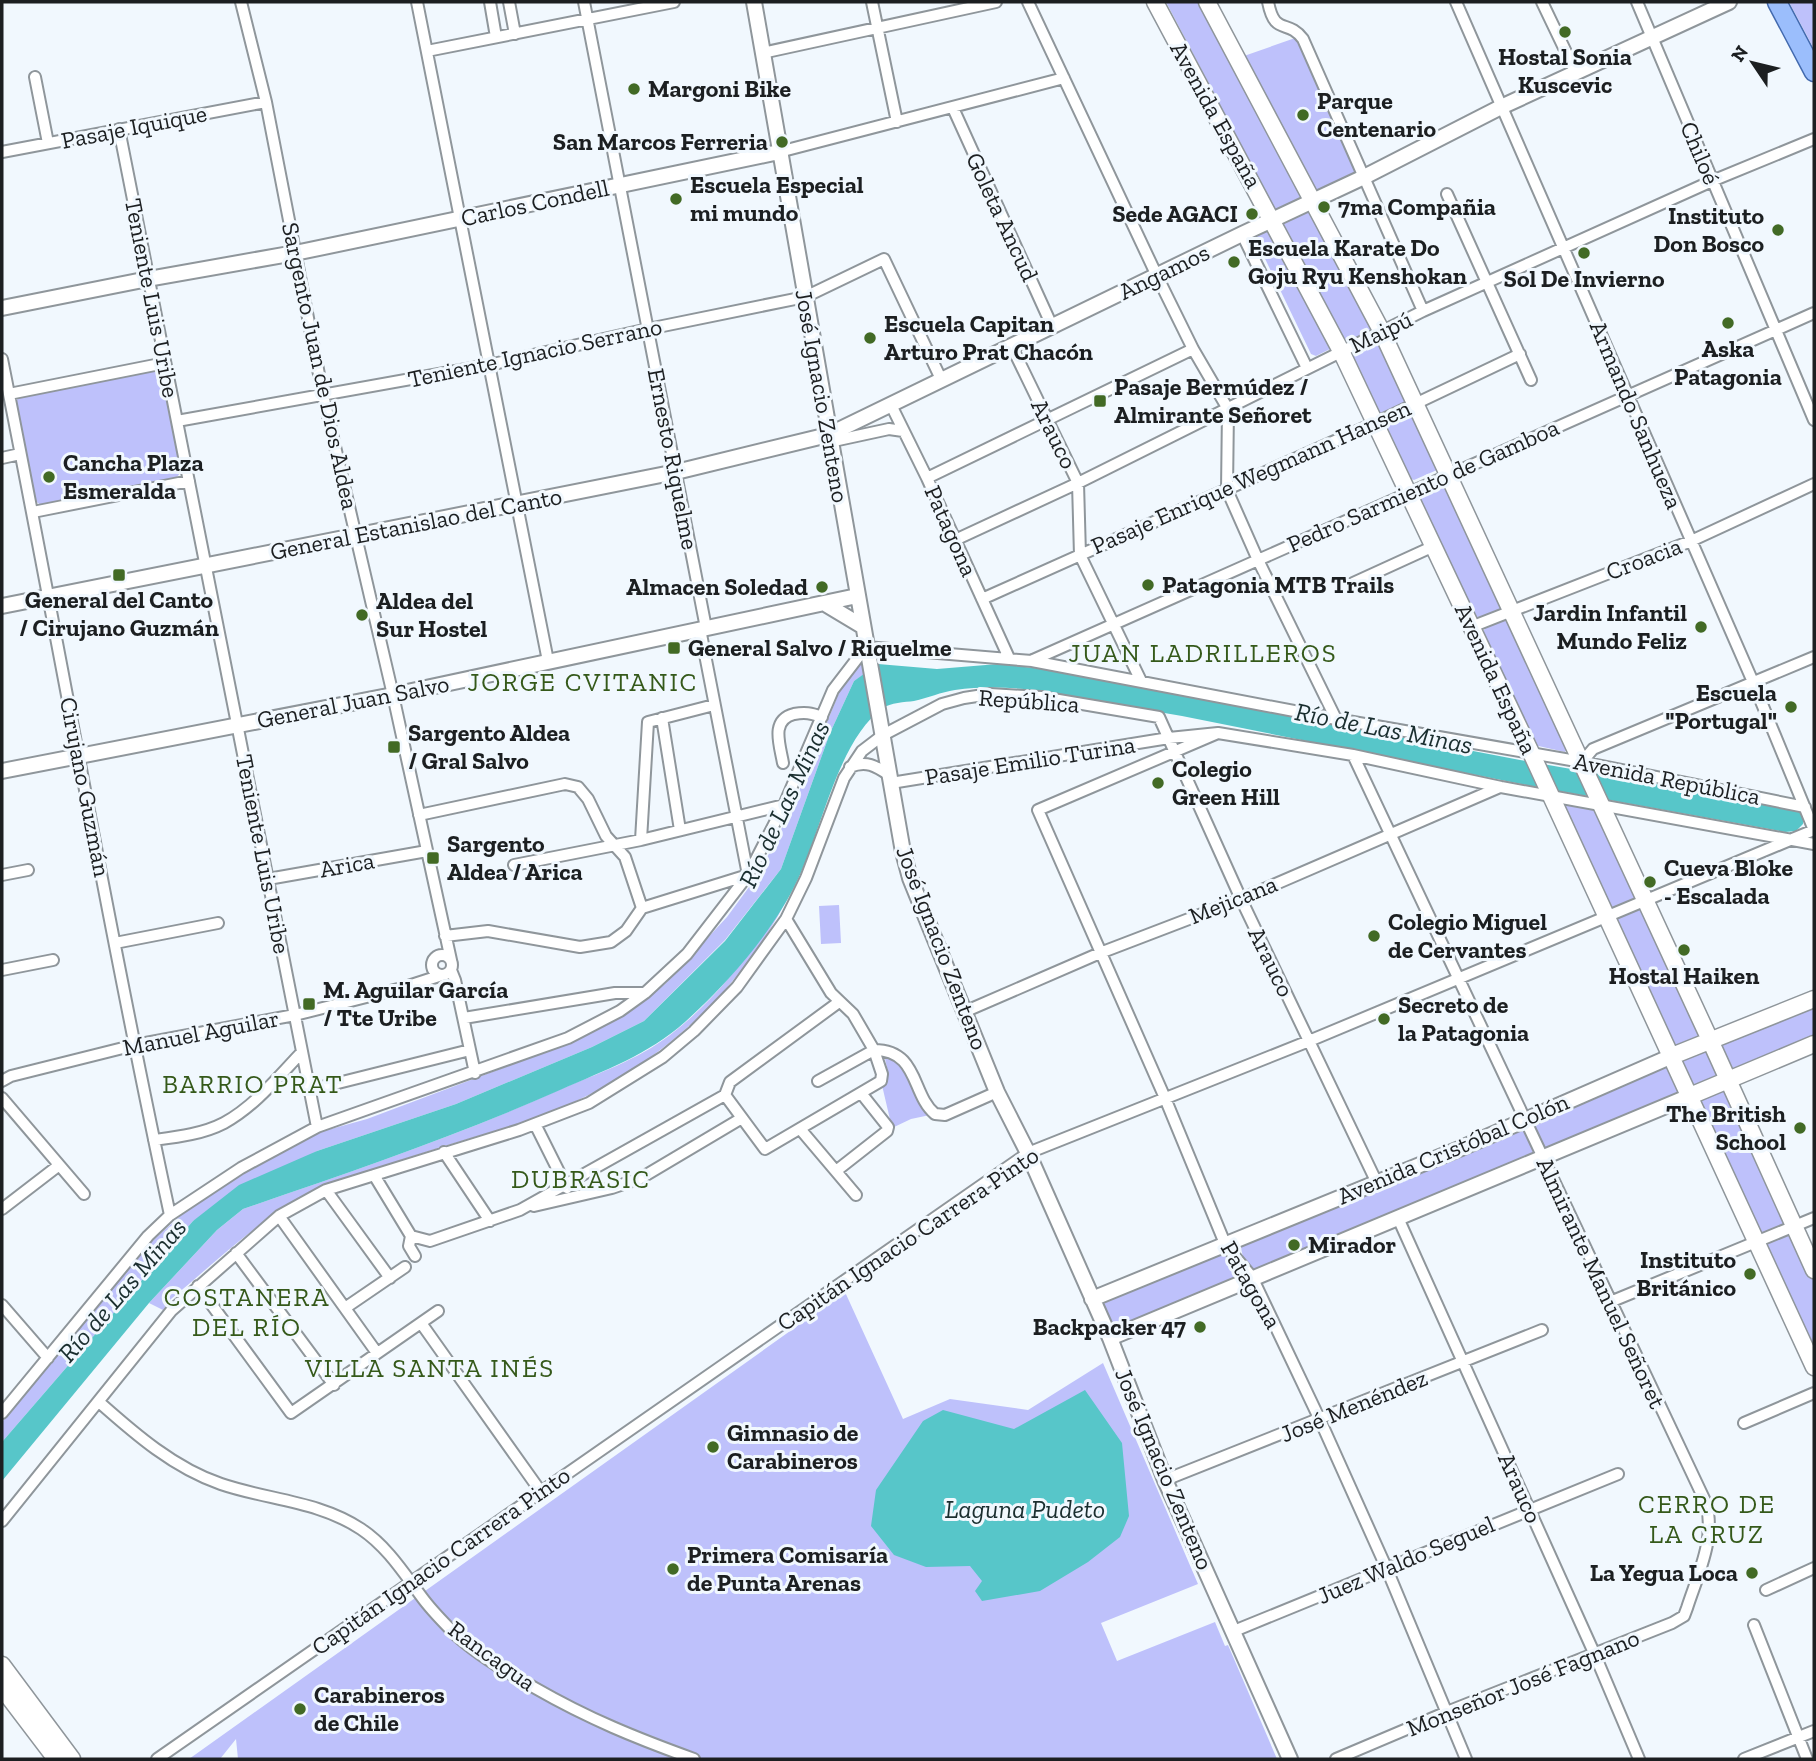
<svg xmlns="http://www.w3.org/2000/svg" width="1816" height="1761" font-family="'Zilla Slab',serif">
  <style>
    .green { fill: #bec1fb }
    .water { fill: #57c6c9 }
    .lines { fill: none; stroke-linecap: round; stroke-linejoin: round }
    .minor-casing { stroke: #8f969b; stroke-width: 14 }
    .tertiary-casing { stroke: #8f969b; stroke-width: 18 }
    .secondary-casing { stroke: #8f969b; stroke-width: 19 }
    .primary-casing { stroke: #436aae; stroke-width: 21 }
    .minor { stroke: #fff; stroke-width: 10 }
    .tertiary { stroke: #fff; stroke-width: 14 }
    .secondary { stroke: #fff; stroke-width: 16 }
    .primary { stroke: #9bbefc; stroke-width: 18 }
    .poi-dot { fill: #426a25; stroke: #f1f8fe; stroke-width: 2.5 }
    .labels { text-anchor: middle; stroke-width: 6; stroke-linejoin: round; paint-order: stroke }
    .poi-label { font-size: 24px; font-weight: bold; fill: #1c1f21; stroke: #f1f8fe; text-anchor: start }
    .street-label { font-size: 24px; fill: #1c1f21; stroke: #f1f8fe }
    .neighbourhood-label { font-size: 26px; letter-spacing: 2px; fill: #35591a; stroke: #f1f8fe }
    .water-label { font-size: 26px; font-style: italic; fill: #1a2e2f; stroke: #f1f8fe }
  </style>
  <rect width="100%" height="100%" fill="#f1f8fe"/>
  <!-- green -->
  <path class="green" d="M1166,2H1202L1375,330L1346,345Z
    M1789,2H1814V49Z
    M1298,37L1359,174L1313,195L1244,56Z
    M1269,230L1333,344L1330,349L1316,356L1311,354L1256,240L1258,234Z
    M1376,338L1437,470L1414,480L1409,478L1351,357L1353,350Z
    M152,370L161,375L182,470L175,480L43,507L33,499L15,403L20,395Z
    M1442,481L1505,603L1501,610L1480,619L1474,616L1417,496L1420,490Z
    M1507,619L1569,745L1565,752L1534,745L1483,632L1486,627Z
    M863,658L865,674L854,681L830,733L781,869L725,940L644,1021L592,1047L456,1104L317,1151L193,1221L2,1442V1422L151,1242L187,1210L264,1159L313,1134L367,1119L564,1045L624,1014L665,984L727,917L752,883L770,852L795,801L843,683Z
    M1558,802L1599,810L1791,1229L1814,1282V1360Z
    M792,889C737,1004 633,1089 512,1126C464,1140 417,1154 370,1171C352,1177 332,1182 315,1190C261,1217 217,1261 171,1299L163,1310L149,1303L217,1230L243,1209C350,1172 458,1136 561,1089C599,1073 637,1060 670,1035C720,997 759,942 792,889Z
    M839,905L841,943L821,944L819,906Z
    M1814,1005V1043L1731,1077L1717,1045Z
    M883,1050L896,1056L930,1115L911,1119L892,1128L881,1081L888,1072Z
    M1668,1064L1681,1094L1550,1149L1542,1146L1533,1126L1535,1120Z
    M1523,1129L1533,1152L1529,1159L1259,1269L1252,1268L1243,1257L1241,1248L1245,1241Z
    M1217,1253C1231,1257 1235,1263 1239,1277L1117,1329L1111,1327L1101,1304L1103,1297Z
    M845,1292L903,1419L950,1399L1028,1410L1103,1363L1198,1584L1101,1623L1117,1661L1215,1622L1225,1646L1228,1645L1277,1759H238L236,1739L220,1759H189Z"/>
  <!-- water -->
  <path class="water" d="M878,664L937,669L998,664L1051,670L1520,760L1804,810L1803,824L1796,831L1785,832L1526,785L1182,716L1024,689C1001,687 978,687 955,690C941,692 928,698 914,701C905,702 890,703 883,708C839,739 822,828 799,877C774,931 729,982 685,1022C648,1055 605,1070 560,1090C457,1136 350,1172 243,1209L217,1230L149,1303L2,1481V1442L193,1221L239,1185L317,1151L456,1104L592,1047L644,1021L725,941L781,869L830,733L854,681Z
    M1085,1390L1122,1443L1129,1516L1120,1537L1088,1562L1040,1591L982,1601L975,1591L982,1581L970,1566L926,1567L894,1555L871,1526L876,1490L923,1421L943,1410L1014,1429Z"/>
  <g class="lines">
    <defs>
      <path id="minor" d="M241,2L266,102L323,395L393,695L451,960
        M417,2L548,661
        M490,2L496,37
        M509,2L515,34
        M584,2L706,628
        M872,2L897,122
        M1028,2L1157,276L1193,349L1228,409L1227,490L1258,560L1336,719
        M1268,2C1275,37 1287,18 1303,39L1423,311
        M1456,2L1753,682L1814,830
        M1542,2L1576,73
        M1637,2L1814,420
        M427,51L674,2
        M762,53L996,2
        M35,77L48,143
        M953,108L1052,326
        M119,129L317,1127
        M2,152L266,102
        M779,152L1064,78
        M1447,194L1531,380
        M1242,234L1307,368
        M1011,345L1078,483L1080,555L1141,681
        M2,359C59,644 109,931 170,1215
        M9,394L165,363
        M891,405L927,478L1009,658
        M177,421L489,365L648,329L805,297L884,259L941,379
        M829,442L889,429L903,431
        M2,458L20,454
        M927,478L1193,349
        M33,512L189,481
        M955,540L1078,483L1423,311L1712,181L1814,139
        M1353,583L1434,546
        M982,599L1375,423L1520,354
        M1471,627L1691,541L1814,484
        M1033,660L1814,313
        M662,718L680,830
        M1218,733L1038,810L1165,1098L1226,1246L1252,1277L1320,1420L1386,1567L1466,1759
        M1582,762L1593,749L1814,657
        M783,763C780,745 770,720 794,714C805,712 811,713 822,717
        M850,767C866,760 876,766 889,775
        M891,783L1169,738L1218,733L1353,755L1501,787L1814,844
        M419,815L565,784L578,787L588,799L606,836L625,857L642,908
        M641,840L648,722L714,705
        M514,865L641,840L784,805
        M2,875L28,870
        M268,879L427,851
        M445,936L488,931L580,947L611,942L626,931L642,908L748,875L700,629
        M115,943L218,923
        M432 965a10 10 0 1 1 20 0a10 10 0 1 1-20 0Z
        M2,970L53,960
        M451,970L455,980L475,1073
        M964,1012L1100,953L1241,899L1500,787
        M464,1018L615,993H645
        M874,1050C919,1050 911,1094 935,1114L945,1115L997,1092
        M2,1081L11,1076L135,1045L295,1015L402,988L442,975
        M818,1081L874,1050
        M310,1090L470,1050
        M725,1095L765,1149L881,1081L882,1074L874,1050L853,1014L831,993L786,919
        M2,1098L84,1194
        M535,1124L567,1188
        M801,1130L856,1195
        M154,1140C177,1137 203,1134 224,1123C255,1106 278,1077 302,1052
        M444,1152L490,1221
        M836,1171L887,1131L888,1127L861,1093
        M374,1175L411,1236L409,1246L415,1256
        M326,1190L390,1278
        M534,1206L612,1188L641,1178L742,1118
        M2,1209L58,1166
        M279,1216L377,1353
        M1398,1218L1595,1655L1639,1759
        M411,1236L430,1241L520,1210L725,1095L730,1082L839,1002
        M236,1253L334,1385
        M198,1286L291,1413L438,1311
        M1610,1302L1814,1218
        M2,1305L48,1358
        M345,1308L405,1267
        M421,1323L541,1492
        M99,1402C135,1434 174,1468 221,1484C268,1500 319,1501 361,1529C388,1547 405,1575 424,1600C434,1613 445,1624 456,1635C479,1656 508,1673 535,1688C589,1719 636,1738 694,1759
        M2,1413L148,1236L170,1215L241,1168L317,1127L568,1038L620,1011L645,993L687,954L748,875L784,805L833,690L866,647L1032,661L1336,719L1582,762L1805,807
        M1744,1423L1814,1393
        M1165,1480L1542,1330
        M2,1521L171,1311L279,1216L326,1190L519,1130L589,1103L663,1057L694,1031L737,987L786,919L806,878L844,778L862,751L883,735L942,704L964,698L990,694L1041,697L1159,717L1241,899L1377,1183
        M1766,1590L1814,1568
        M1754,1625L1807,1759
        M1234,1631L1618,1474
        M157,1759L1028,1153L1309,1041L1814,830
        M1336,1759L1447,1712L1672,1623L1684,1616L1687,1608C1698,1574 1716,1538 1706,1503L1353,755
        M1744,1759L1814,1731"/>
      <path id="tertiary" d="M754,2L903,852L910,878L997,1092L1028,1153L1110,1338L1165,1480L1290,1759
        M2,308L148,279L295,253L779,152
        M827,605L862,626
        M2,606L676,472L828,435L1242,234L1364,177L1501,107L1729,2
        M2,771L393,695L857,596
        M1092,1299L1459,1149L1672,1056
        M1110,1338L1690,1096"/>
      <path id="secondary" d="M1155,2L1341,351L1534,759L1814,1367
        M1207,2L1382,332L1710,1040L1814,1270
        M1672,1056L1814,999
        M1690,1096L1814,1044
        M2,1665L72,1759
        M2,1688L56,1759"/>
      <path id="primary" d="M1777,2L1814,72"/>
    </defs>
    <!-- minor casing -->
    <use href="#minor" class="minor-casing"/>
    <!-- tertiary casing -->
    <use href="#tertiary" class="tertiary-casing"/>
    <!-- secondary casing -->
    <use href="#secondary" class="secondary-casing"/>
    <!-- primary casing -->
    <use href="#primary" class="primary-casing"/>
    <!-- minor -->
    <use href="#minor" class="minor"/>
    <!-- tertiary -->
    <use href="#tertiary" class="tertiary"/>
    <!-- secondary -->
    <use href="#secondary" class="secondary"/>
    <!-- primary -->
    <use href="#primary" class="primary"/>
  </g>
  <!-- markers -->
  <g class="poi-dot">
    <circle cx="1565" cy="32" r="7"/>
    <circle cx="634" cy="89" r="7"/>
    <circle cx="1303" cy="115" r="7"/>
    <circle cx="782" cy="142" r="7"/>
    <circle cx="676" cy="199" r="7"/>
    <circle cx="1324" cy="207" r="7"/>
    <circle cx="1252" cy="214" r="7"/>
    <circle cx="1778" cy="230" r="7"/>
    <circle cx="1584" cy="253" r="7"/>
    <circle cx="1234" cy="262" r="7"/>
    <circle cx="1728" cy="323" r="7"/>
    <circle cx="870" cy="338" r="7"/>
    <rect x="1093" y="394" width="14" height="14" rx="3.5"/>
    <circle cx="49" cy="477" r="7"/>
    <rect x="112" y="568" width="14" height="14" rx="3.5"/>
    <circle cx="1148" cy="585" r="7"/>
    <circle cx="822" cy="587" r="7"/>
    <circle cx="362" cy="615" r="7"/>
    <circle cx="1701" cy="627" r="7"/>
    <rect x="667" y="641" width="14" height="14" rx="3.5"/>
    <circle cx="1791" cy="707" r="7"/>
    <rect x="387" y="740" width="14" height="14" rx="3.5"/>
    <circle cx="1158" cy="783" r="7"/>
    <rect x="426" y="851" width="14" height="14" rx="3.5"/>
    <circle cx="1650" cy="882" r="7"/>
    <circle cx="1374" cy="936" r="7"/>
    <circle cx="1684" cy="950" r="7"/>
    <rect x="302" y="997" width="14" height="14" rx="3.5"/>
    <circle cx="1384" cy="1019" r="7"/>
    <circle cx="1800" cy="1128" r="7"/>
    <circle cx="1294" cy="1245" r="7"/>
    <circle cx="1750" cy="1274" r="7"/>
    <circle cx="1200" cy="1327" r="7"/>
    <circle cx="713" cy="1447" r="7"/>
    <circle cx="673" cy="1569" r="7"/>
    <circle cx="1752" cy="1573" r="7"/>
    <circle cx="300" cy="1709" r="7"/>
  </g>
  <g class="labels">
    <!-- poi labels -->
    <g class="poi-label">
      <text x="1565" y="65" text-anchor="middle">Hostal Sonia<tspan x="1565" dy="28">Kuscevic</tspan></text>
      <text x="648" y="97">Margoni Bike</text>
      <text x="1317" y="109">Parque<tspan x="1317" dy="28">Centenario</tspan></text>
      <text x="768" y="150" text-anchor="end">San Marcos Ferreria</text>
      <text x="690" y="193">Escuela Especial<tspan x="690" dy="28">mi mundo</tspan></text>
      <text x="1338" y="215">7ma Compañia</text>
      <text x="1238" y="222" text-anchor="end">Sede AGACI</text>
      <text x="1764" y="224" text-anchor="end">Instituto<tspan x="1764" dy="28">Don Bosco</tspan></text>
      <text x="1248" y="256">Escuela Karate Do<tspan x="1248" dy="28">Goju Ryu Kenshokan</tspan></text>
      <text x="1584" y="287" text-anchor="middle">Sol De Invierno</text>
      <text x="884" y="332">Escuela Capitan<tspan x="884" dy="28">Arturo Prat Chacón</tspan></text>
      <text x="1728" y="357" text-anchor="middle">Aska<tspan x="1728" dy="28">Patagonia</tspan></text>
      <text x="1114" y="395">Pasaje Bermúdez /<tspan x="1114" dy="28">Almirante Señoret</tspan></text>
      <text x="63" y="471">Cancha Plaza<tspan x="63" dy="28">Esmeralda</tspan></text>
      <text x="1162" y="593">Patagonia MTB Trails</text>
      <text x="808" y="595" text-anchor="end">Almacen Soledad</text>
      <text x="119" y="608" text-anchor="middle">General del Canto<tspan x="119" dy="28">/ Cirujano Guzmán</tspan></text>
      <text x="376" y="609">Aldea del<tspan x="376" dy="28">Sur Hostel</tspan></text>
      <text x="1687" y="621" text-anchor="end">Jardin Infantil<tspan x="1687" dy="28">Mundo Feliz</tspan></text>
      <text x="688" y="656">General Salvo / Riquelme</text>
      <text x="1777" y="701" text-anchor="end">Escuela<tspan x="1777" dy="28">"Portugal"</tspan></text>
      <text x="408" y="741">Sargento Aldea<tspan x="408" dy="28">/ Gral Salvo</tspan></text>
      <text x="1172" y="777">Colegio<tspan x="1172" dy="28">Green Hill</tspan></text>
      <text x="447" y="852">Sargento<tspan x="447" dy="28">Aldea / Arica</tspan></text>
      <text x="1664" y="876">Cueva Bloke<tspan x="1664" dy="28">- Escalada</tspan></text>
      <text x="1388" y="930">Colegio Miguel<tspan x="1388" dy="28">de Cervantes</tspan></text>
      <text x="1684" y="984" text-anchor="middle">Hostal Haiken</text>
      <text x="323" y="998">M. Aguilar García<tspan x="323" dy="28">/ Tte Uribe</tspan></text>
      <text x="1398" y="1013">Secreto de<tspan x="1398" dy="28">la Patagonia</tspan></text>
      <text x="1786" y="1122" text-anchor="end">The British<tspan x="1786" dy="28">School</tspan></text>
      <text x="1308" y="1253">Mirador</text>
      <text x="1736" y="1268" text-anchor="end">Instituto<tspan x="1736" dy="28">Británico</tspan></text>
      <text x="1186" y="1335" text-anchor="end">Backpacker 47</text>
      <text x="727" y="1441">Gimnasio de<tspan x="727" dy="28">Carabineros</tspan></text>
      <text x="687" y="1563">Primera Comisaría<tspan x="687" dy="28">de Punta Arenas</tspan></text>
      <text x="1738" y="1581" text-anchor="end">La Yegua Loca</text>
      <text x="314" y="1703">Carabineros<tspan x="314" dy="28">de Chile</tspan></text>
    </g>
    <!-- street labels -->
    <g class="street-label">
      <text transform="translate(1216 115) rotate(61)" y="8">Avenida España</text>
      <text transform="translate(134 127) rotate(-11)" y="8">Pasaje Iquique</text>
      <text transform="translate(1700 153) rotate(67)" y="8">Chiloé</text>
      <text transform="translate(535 203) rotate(-12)" y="8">Carlos Condell</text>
      <text transform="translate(1002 217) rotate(65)" y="8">Goleta Ancud</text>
      <text transform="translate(1164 272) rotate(-26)" y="8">Angamos</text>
      <text transform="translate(152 298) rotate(79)" y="8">Teniente Luis Uribe</text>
      <text transform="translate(1381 332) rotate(-26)" y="8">Maipú</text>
      <text transform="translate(535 353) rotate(-12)" y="8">Teniente Ignacio Serrano</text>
      <text transform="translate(320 366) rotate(78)" y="8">Sargento Juan de Dios Aldea</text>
      <text transform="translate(822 396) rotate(80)" y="8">José Ignacio Zenteno</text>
      <text transform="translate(1636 415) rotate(67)" y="8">Armando Sanhueza</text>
      <text transform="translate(1054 434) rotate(64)" y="8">Arauco</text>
      <text transform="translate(673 459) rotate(79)" y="8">Ernesto Riquelme</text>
      <text transform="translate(1251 477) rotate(-24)" y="8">Pasaje Enrique Wegmann Hansen</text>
      <text transform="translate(1423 486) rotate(-24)" y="8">Pedro Sarmiento de Gamboa</text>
      <text transform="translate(416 524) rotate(-11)" y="8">General Estanislao del Canto</text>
      <text transform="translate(951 531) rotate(66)" y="8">Patagona</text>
      <text transform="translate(1644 559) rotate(-21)" y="8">Croacia</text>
      <text transform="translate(1496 679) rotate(65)" y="8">Avenida España</text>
      <text transform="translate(1029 701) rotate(4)" y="8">República</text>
      <text transform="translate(353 702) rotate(-11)" y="8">General Juan Salvo</text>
      <text transform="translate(1030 761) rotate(-9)" y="8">Pasaje Emilio Turina</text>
      <text transform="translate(1667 779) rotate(11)" y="8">Avenida República</text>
      <text transform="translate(85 787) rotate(79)" y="8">Cirujano Guzmán</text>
      <text transform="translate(263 854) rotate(79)" y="8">Teniente Luis Uribe</text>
      <text transform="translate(347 865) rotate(-10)" y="8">Arica</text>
      <text transform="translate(1233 900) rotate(-22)" y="8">Mejicana</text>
      <text transform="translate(942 948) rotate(69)" y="8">José Ignacio Zenteno</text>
      <text transform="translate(1271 962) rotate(64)" y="8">Arauco</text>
      <text transform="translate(201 1033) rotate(-11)" y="8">Manuel Aguilar</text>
      <text transform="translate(1453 1149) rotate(-23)" y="8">Avenida Cristóbal Colón</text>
      <text transform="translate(908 1239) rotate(-34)" y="8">Capitán Ignacio Carrera Pinto</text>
      <text transform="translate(1601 1283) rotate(65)" y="8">Almirante Manuel Señoret</text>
      <text transform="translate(1251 1285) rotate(60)" y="8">Patagona</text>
      <text transform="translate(1354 1406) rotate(-22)" y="8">José Menéndez</text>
      <text transform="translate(1164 1469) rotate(67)" y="8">José Ignacio Zenteno</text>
      <text transform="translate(1520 1488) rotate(66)" y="8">Arauco</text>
      <text transform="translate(1406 1560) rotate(-23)" y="8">Juez Waldo Seguel</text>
      <text transform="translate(441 1561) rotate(-35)" y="8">Capitán Ignacio Carrera Pinto</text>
      <text transform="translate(492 1656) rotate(36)" y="8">Rancagua</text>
      <text transform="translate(1523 1683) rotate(-22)" y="8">Monseñor José Fagnano</text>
    </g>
    <!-- neighbourhood labels -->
    <g class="neighbourhood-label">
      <text x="1203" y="662">JUAN LADRILLEROS</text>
      <text x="583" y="691">JORGE CVITANIC</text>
      <text x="253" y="1093">BARRIO PRAT</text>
      <text x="581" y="1188">DUBRASIC</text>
      <text x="247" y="1306">COSTANERA<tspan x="247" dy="30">DEL RÍO</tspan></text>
      <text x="430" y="1377">VILLA SANTA INÉS</text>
      <text x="1707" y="1513">CERRO DE<tspan x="1707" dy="30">LA CRUZ</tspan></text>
    </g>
    <!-- water labels -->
    <g class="water-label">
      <text transform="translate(1384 728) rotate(11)" y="9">Río de Las Minas</text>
      <text transform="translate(784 804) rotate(-65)" y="9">Río de Las Minas</text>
      <text transform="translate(122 1290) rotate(-49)" y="9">Río de Las Minas</text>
      <text x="1025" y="1518">Laguna Pudeto</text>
    </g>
  </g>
  <!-- border -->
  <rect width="1816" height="1761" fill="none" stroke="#1c1f21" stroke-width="7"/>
  <!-- north arrow -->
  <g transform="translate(1753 63) rotate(305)" stroke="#f1f8fe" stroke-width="5" paint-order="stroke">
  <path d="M0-5L12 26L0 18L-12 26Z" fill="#1c1f21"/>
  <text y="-10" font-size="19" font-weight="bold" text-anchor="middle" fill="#1c1f21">N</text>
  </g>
</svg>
